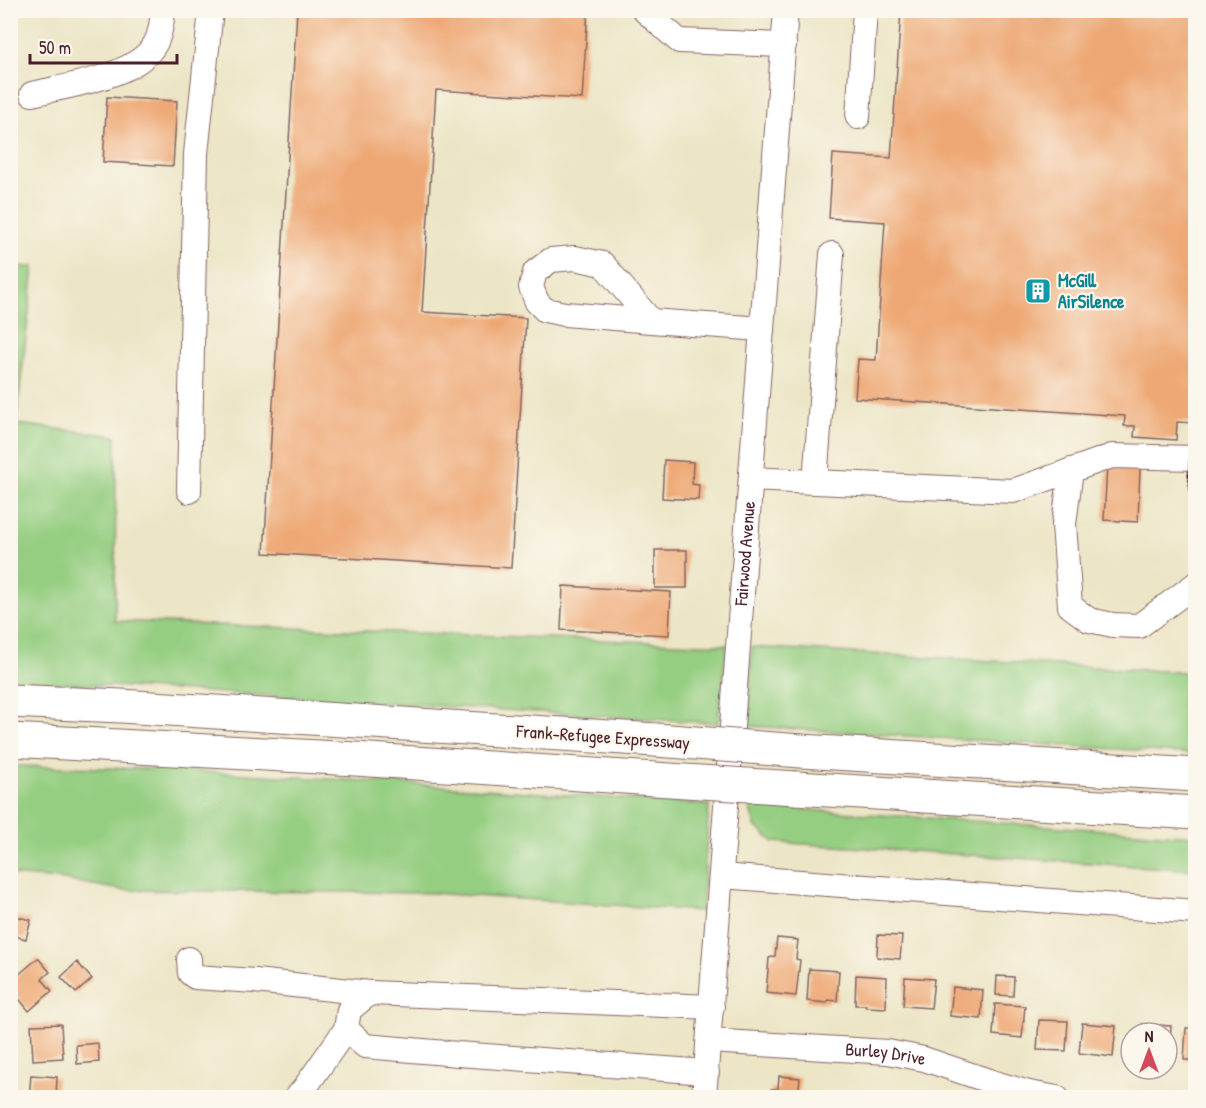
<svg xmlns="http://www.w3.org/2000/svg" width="1206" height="1108" font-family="'Patrick Hand',sans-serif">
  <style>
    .green { fill: #95ce81; stroke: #707656; stroke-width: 1.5 }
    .building { fill: #eea875 }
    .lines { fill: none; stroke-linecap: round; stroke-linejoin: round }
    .minor-casing { stroke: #836461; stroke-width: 26 }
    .highway-casing { stroke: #836461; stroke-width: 35 }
    .minor { stroke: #fff; stroke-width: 24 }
    .highway { stroke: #fff; stroke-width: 33 }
    .rail-casing { stroke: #4a1f2b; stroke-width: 7 }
    .rail { stroke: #fbf7ec; stroke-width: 4.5; stroke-dasharray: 14; stroke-linecap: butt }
    .highway-bridge-casing { stroke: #836461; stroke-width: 35; stroke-linecap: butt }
    .highway-bridge { stroke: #fff; stroke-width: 33 }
    .labels { text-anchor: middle; stroke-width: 4.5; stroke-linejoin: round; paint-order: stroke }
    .culture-label { font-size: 18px; font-weight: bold; fill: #0d838f; stroke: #fbf7ec; text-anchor: start }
    .street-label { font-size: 18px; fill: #4a1f2b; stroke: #fbf7ec }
  </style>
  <rect width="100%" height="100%" fill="#fbf7ec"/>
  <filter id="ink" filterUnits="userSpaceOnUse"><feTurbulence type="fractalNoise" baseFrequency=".0167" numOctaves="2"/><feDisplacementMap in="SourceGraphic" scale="12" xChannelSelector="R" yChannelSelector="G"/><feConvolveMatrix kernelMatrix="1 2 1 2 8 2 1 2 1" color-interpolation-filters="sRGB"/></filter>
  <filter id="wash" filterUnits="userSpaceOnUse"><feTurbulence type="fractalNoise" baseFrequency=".008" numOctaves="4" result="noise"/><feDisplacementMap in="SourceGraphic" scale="24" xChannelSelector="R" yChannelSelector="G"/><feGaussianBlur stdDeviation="1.35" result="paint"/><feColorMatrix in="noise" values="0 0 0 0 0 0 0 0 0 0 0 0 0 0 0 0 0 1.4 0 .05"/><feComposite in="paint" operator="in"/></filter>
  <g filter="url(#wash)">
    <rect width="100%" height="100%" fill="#ece5c6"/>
    <!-- green -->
    <path class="green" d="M10,266L34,267L16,424L116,436L115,621L727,645L718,723L11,680Z
      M752,647L1195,673V754L748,726Z
      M11,766L160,769L398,783L709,805L702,911L431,893L123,890L58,879L11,875Z
      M749,806L1195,836V870L774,842L755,826Z"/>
    <g id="blocks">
      <!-- building -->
      <path class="building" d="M297,10H588L582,99L436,90L422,312L526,318L511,568L264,553Z
        M901,10H1196V423L1177,422L1176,440L1134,437L1135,426H1124L1125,416L855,398L858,359L876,360L885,222L829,218L833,154L891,158Z
        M107,97L177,101L173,166L103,162Z
        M664,460L693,462L692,484L699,485L698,500L662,498Z
        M1107,466L1140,468L1138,522L1104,520Z
        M655,550H687V588H655Z
        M563,586L671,592L669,635L561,630Z
        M10,915L31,920L26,939L10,935Z
        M878,935L902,936L900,959L877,957Z
        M777,938L798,940L796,959L800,960L796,996L766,993L769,958L775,956Z
        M38,958L50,972L42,979L52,991L29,1011L10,988V982Z
        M77,962L92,979L76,993L61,977Z
        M809,969L839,971L837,1001L828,1000L827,1003L807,1001Z
        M856,975L887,977L886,1008L866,1007V1005H855Z
        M997,976L1014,977L1013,996L996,995Z
        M905,977L934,979L931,1008L903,1006Z
        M953,987L983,990L981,1019L950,1016Z
        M995,1004L1025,1006L1022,1038L993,1035Z
        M1039,1020L1068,1021L1066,1051L1037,1050Z
        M1082,1023L1116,1026L1113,1057L1079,1053Z
        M61,1024L63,1058L33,1060L31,1025Z
        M1142,1024L1171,1026L1169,1058H1167V1033H1141Z
        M1186,1028H1196V1060H1184Z
        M98,1043L99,1062L77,1064L76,1045Z
        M31,1075L57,1077L56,1098H29Z
        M779,1076L800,1078L798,1098H771V1089H778Z"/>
    </g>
  </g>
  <g filter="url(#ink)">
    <use href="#blocks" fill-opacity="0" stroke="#836461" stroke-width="1.5"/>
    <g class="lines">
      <defs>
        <g id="minor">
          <path d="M644,10L679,41L784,45"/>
          <path d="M32,94C66,86 133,77 153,47C160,38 162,22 163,10"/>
          <path d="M858,117L865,10"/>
          <path d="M651,321L603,264L575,258L551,260L535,272L531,287L537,302L545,310L565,314L651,321L762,329"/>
          <path d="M1071,470L1064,524L1070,606L1089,620L1113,625L1139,626L1196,584"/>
          <path d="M751,479L1013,491L1112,456L1196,458"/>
          <path d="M815,482L832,254"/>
          <path d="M189,491L196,154L211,10"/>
          <path d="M721,876L1196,912"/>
          <path d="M189,959L190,973L195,977L255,981L370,993"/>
          <path id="s1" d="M709,1041L888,1052L924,1059L998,1084L1029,1093L1057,1098"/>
          <path d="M707,1072L458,1054L365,1046L346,1029L349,1010L370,993L712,1007"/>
          <path d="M296,1098L304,1089L346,1029"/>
          <path id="s2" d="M704,1098L786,10"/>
        </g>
        <path id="highway" d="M10,701L121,706L656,740
          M10,740L355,759L654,779
          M801,751L1196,775
          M796,788L1196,813"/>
      </defs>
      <!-- minor casing -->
      <use href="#minor" class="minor-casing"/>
      <!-- highway casing -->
      <use href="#highway" class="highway-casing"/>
      <!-- minor -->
      <use href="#minor" class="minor"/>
      <!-- highway -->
      <use href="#highway" class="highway"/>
      <defs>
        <path id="rail" d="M1195,423L1191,475L1196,518"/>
      </defs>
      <!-- rail casing -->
      <use href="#rail" class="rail-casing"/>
      <!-- rail -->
      <use href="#rail" class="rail"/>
      <defs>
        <path id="highway-bridge" d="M656,740L801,751
          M654,779L796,788"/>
      </defs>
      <!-- highway-bridge casing -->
      <use href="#highway-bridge" class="highway-bridge-casing"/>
      <!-- highway-bridge -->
      <use href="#highway-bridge" class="highway-bridge"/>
    </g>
  </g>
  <!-- icons -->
  <defs>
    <symbol id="building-square" viewBox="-11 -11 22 22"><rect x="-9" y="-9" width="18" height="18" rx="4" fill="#0f9aa8" stroke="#fbf7ec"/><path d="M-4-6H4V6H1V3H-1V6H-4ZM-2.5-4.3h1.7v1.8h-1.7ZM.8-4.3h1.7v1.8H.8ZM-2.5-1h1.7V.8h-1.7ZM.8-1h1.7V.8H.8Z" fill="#fff"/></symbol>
  </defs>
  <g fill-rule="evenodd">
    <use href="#building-square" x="1023" y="276" width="30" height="30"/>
  </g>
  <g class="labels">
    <!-- culture labels -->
    <g class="culture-label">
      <text x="1058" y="287">McGill<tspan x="1058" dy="21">AirSilence</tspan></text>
    </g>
    <!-- street labels -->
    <g class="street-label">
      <text dy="6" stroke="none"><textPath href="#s2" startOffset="546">Fairwood Avenue</textPath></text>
      <text transform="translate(603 737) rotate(4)" y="6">Frank-Refugee Expressway</text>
      <text dy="6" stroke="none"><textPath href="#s1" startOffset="177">Burley Drive</textPath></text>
    </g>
  </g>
  <!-- margin -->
  <rect width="1206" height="1108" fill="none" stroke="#fbf7ec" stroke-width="36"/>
  <!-- north arrow -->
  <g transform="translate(1149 1051)"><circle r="28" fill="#fbf7ec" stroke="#b4a19f" stroke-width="1.5"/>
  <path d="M0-4.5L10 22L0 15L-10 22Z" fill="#d1495b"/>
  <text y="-9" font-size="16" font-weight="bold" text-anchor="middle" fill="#4a1f2b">N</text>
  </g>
  <!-- scale -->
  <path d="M30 54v9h147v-9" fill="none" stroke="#4a1f2b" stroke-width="3"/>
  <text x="39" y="54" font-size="18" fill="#4a1f2b" stroke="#fbf7ec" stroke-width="4.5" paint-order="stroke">50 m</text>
</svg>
